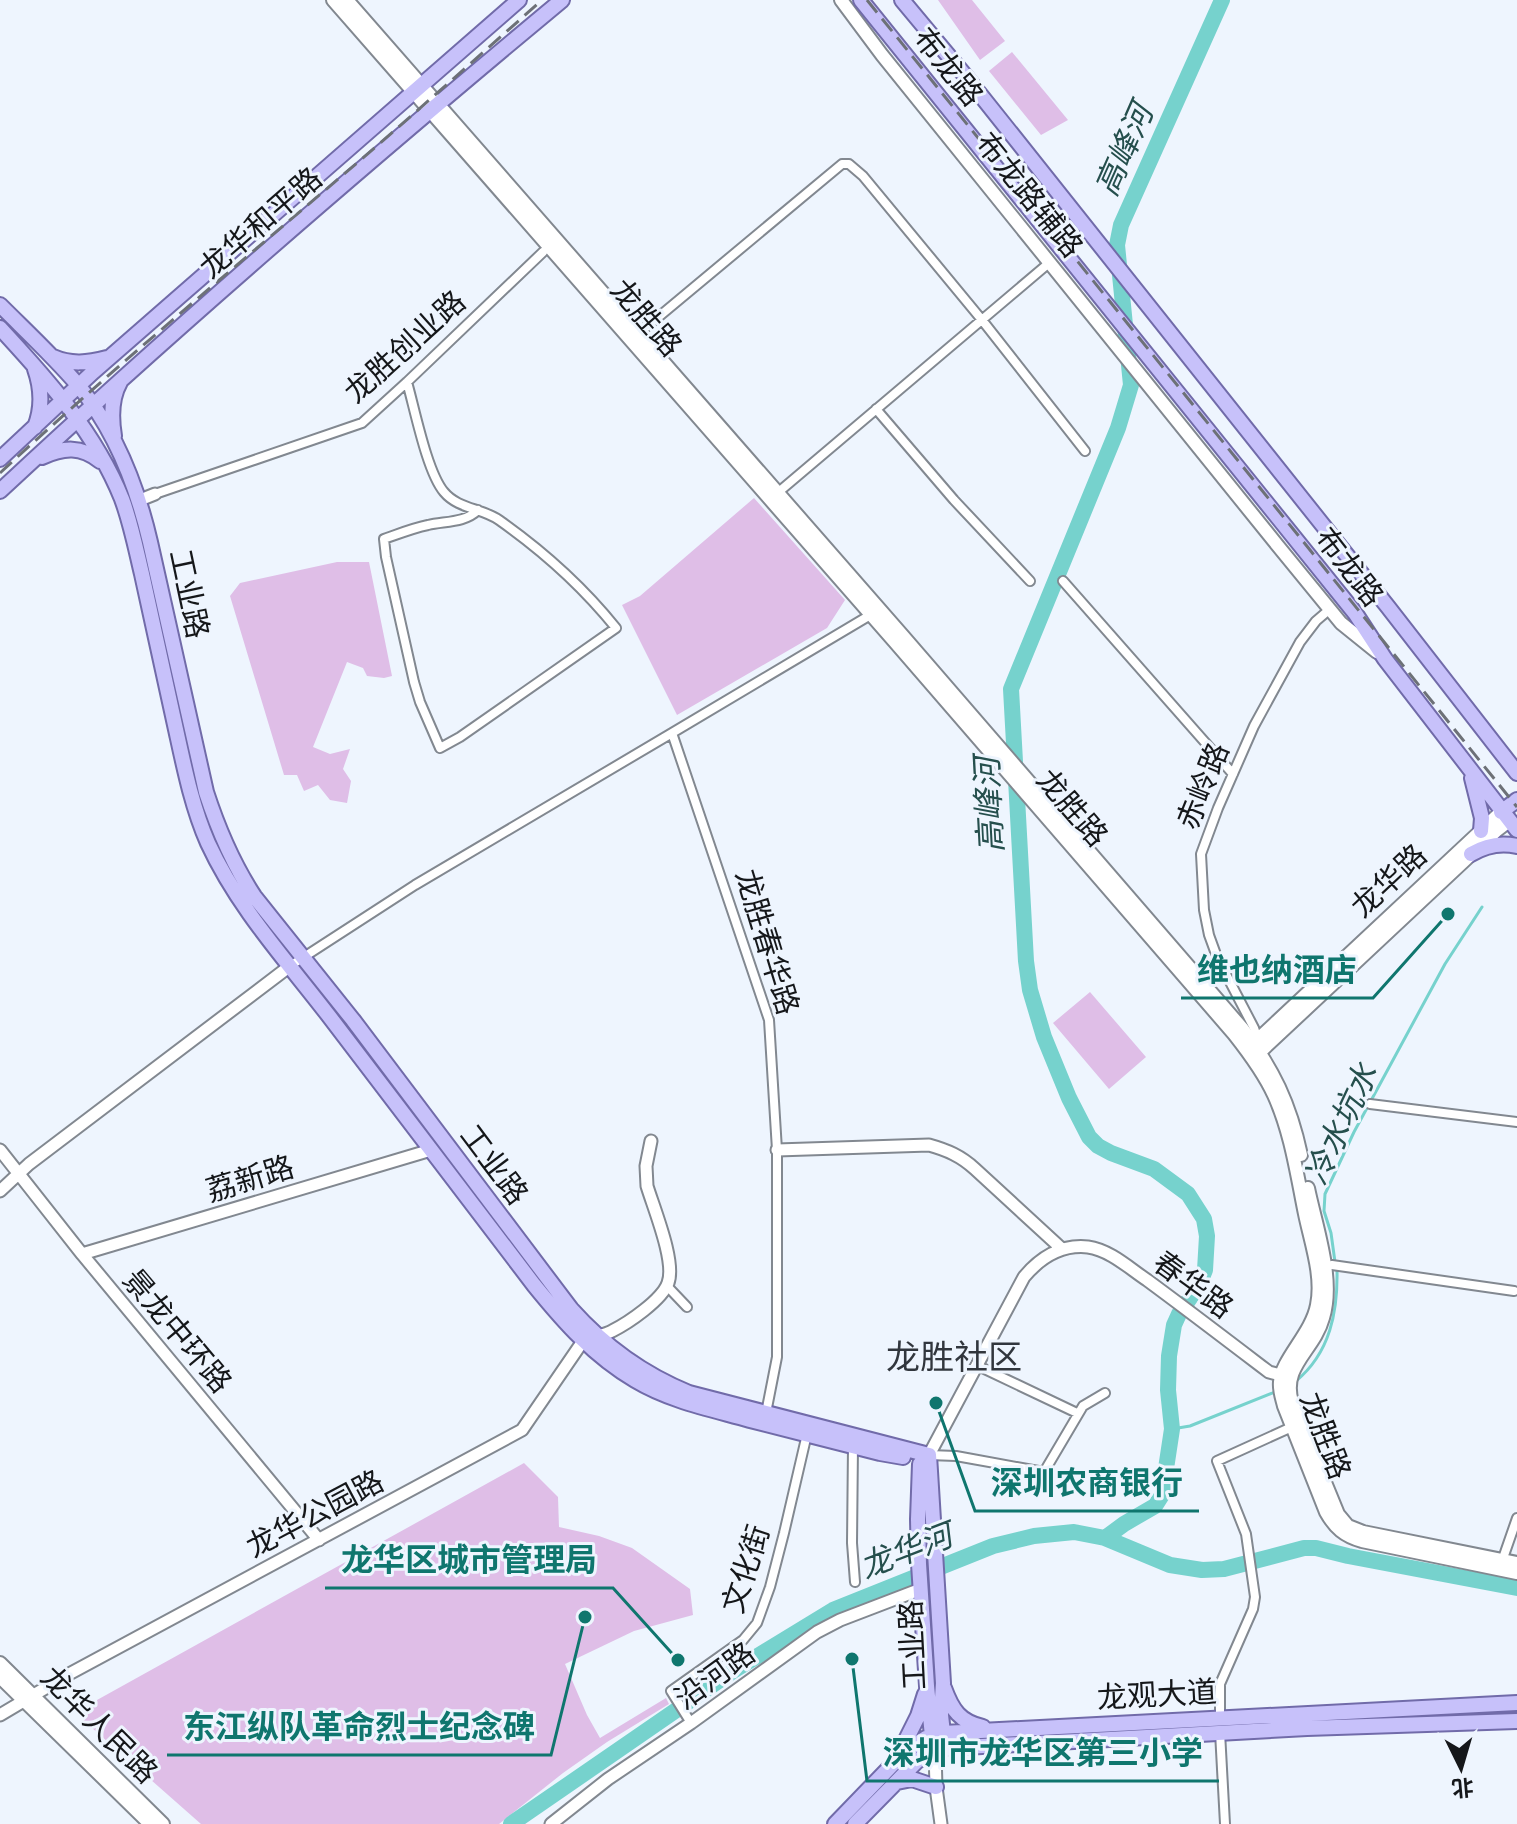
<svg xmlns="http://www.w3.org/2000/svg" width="1517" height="1824" font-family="'Exo 2','Noto Sans SC',sans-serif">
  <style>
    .green { fill: #dfbee7 }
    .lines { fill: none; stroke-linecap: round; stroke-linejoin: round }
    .stream { stroke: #76d2cd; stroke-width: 3 }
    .river { stroke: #76d2cd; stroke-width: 16 }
    .minor-casing { stroke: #828890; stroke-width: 12 }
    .tertiary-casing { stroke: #828890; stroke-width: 15 }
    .secondary-casing { stroke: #828890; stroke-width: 16 }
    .primary-casing { stroke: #716ba9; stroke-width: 18 }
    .minor { stroke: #fff; stroke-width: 8 }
    .tertiary { stroke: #fff; stroke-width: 11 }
    .secondary { stroke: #fff; stroke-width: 12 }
    .primary { stroke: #c7c1fa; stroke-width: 14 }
    .rail { stroke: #6d7177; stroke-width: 3; stroke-dasharray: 16 8; stroke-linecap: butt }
    .labels { text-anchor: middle; stroke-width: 6; stroke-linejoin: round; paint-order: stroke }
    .street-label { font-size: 30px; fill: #15171a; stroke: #eef5fe }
    .water-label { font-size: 32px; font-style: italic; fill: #254f4d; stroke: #eef5fe }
    .quarter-label { font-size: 34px; fill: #31363d; stroke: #eef5fe }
    .leader { fill: none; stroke: #0f766e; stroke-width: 3 }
    .callout-dot { fill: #0f766e; stroke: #eef5fe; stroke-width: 3 }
    .callout-label { font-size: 32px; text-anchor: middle; font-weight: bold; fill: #0f766e; stroke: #eef5fe; stroke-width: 6; stroke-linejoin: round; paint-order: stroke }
  </style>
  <rect width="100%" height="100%" fill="#eef5fe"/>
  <!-- green -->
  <path class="green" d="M938,0H972L1005,41L980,60Z
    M1012,52L1068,120L1041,135L989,71Z
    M754,498L845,600L827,628L677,715L622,605L640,596Z
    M337,562H369L392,676L384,678L367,676L363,668L347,662L313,747L330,754L350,749L343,769L351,781L347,803L330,800L318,785L304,791L297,775H284L230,596L240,583Z
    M1090,992L1146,1057L1109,1089L1053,1023Z
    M524,1463L558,1497L559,1527L599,1536L632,1548L690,1589L693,1615L634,1631L565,1664L587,1715L600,1738L666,1698L669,1704L607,1742L563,1773L499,1824H201L83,1720L88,1705Z"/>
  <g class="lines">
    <!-- stream -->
    <path class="stream" d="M1335,1262L1331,1233L1324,1211L1325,1194L1354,1132L1445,964L1482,907
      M1296,1381C1330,1353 1338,1312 1337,1269
      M1172,1429L1190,1426L1275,1392"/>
    <!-- river -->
    <path class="river" d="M1105,1538L1124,1524L1155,1506L1162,1495L1172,1429L1168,1390L1169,1356L1174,1325L1179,1314L1199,1285L1205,1270L1207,1236L1204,1219L1188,1194L1154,1169L1111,1153L1098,1146L1089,1137L1069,1098L1044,1037L1030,990L1026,961L1011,689L1118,428L1131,385L1117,245L1121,225L1222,0
      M511,1824L733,1671L833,1610L993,1546L1034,1536L1074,1532L1105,1538L1170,1565L1202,1570L1224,1569L1304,1548H1316L1348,1556L1517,1588"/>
    <defs>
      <path id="minor" d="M638,334L842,164H849L863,176L982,320L1085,451
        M407,382C415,410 427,472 444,492C458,509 482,508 499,520C543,551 583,587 616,628L460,737L440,748L420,702L414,682L386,557L384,539C398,534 413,528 428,525C445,521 465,523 478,510
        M876,409L954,500L1030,581
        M155,494L362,423L407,382L543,252
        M775,495L1049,263
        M1063,581L1233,774
        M290,966L415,885L672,733
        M1254,1042L1256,1034L1254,1028L1217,957L1209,935L1204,910L1201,854L1218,808L1254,726L1300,642L1316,621L1330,609
        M1370,1104L1517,1122
        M1332,1265L1514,1291
        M667,1286L687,1307
        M976,1365L1077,1413
        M766,1413L777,1357V1150L769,1020L672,733L872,614
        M853,1446L852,1543L855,1582
        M929,1455L956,1456L1044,1472L1083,1406L1105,1393
        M1501,1564L1517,1518
        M1220,1718V1684L1253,1609L1255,1597L1246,1534L1217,1461L1294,1426
        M691,1723L671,1691L743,1640L757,1623L770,1587L784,1533L807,1434
        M1220,1732L1225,1824"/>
      <path id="tertiary" d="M140,500L155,494
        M0,1150L82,1254L319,1540
        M777,1150L929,1145C947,1150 961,1156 975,1169L1062,1249
        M0,1191L29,1164L290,966
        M82,1254L431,1150
        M925,1458L929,1455L1024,1277C1040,1258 1060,1244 1088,1247C1110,1250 1129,1268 1147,1280C1185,1308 1223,1337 1261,1366L1269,1372L1289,1377
        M0,1715L69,1674L522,1430L583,1341C592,1336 603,1336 612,1331C628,1323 662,1300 668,1283C676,1262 654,1209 647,1186L646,1166L651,1141
        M935,1751L936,1787L941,1824
        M551,1824L608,1779L691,1723L817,1632L840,1620L921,1589"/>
      <path id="secondary" d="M333,0L894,641L1234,1034C1249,1053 1264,1073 1274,1095C1291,1132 1297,1175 1305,1214C1311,1243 1323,1276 1317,1305C1312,1333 1281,1360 1280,1382C1279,1390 1282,1398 1284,1406L1326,1512C1335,1528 1344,1536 1362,1541L1517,1573
        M347,0L903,636L1242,1028C1273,1068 1290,1104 1301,1155
        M841,0L882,55L1278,546L1341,623L1377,652
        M1252,1049L1254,1043L1501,812
        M1253,1053L1260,1052L1496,831L1509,821
        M1308,1188C1316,1227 1335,1279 1323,1318C1314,1351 1281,1366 1292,1402L1338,1514L1348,1526L1363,1532L1517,1563
        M0,1663L163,1824
        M0,1677L150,1824"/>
      <path id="primary" d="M861,0L1355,613L1385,659L1517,830
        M902,0L967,78L1388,607L1517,773
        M0,305C26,331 54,357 78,385C115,430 137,486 150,542L206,792C218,829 233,864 254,896L353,1020L571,1309C605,1347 642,1374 689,1393L929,1455L943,1683L941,1715L943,1733L935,1751
        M0,328C48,380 95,432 122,499C131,523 136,549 142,574C154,627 165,681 177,734C185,771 193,809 208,843C238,908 286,960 329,1016C397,1105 465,1195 534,1285C564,1322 594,1356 635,1380C670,1401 711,1409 750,1420C793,1431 837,1442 880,1453L903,1457
        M53,357C71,365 88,363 107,358
        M35,427C43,407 42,389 35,369
        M114,436C111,418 111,398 120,382
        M42,457C64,447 81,446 100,461
        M0,459L93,372L519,0
        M0,491C182,321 371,159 562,0
        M1472,778L1482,818L1481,831
        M1501,812L1517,800
        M1471,854C1486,845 1500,842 1517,846
        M920,1464L918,1519L919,1564L927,1686L932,1736L935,1750
        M944,1688C952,1710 960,1722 983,1727
        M900,1752L918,1716L925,1694
        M897,1782L912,1779L936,1787
        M835,1824L893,1764L913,1746L926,1738L943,1733L1517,1703
        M855,1824L916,1762L925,1755L947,1748L1307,1728L1517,1721"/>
    </defs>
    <!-- minor casing -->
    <use href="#minor" class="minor-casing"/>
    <!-- tertiary casing -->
    <use href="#tertiary" class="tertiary-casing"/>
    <!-- secondary casing -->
    <use href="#secondary" class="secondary-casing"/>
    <!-- primary casing -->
    <use href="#primary" class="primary-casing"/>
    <!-- minor -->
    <use href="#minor" class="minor"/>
    <!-- tertiary -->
    <use href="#tertiary" class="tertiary"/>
    <!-- secondary -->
    <use href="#secondary" class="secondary"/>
    <!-- primary -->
    <use href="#primary" class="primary"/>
    <!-- rail -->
    <path class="rail" d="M867,0L1517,807
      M0,473C122,360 251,254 378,145C433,97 488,48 542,0"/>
  </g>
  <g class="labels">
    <!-- street labels -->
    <g class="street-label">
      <text transform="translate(948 67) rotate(51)" y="10">布龙路</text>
      <text transform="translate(1029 195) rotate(51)" y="10">布龙路辅路</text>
      <text transform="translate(261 223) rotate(-41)" y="10">龙华和平路</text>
      <text transform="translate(646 318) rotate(49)" y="10">龙胜路</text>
      <text transform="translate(405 347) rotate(-42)" y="10">龙胜创业路</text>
      <text transform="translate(1349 567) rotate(52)" y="10">布龙路</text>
      <text transform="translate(189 594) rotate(78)" y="10">工业路</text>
      <text transform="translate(1203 786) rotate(-68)" y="10">赤岭路</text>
      <text transform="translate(1072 808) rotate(49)" y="10">龙胜路</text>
      <text transform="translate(1389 881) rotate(-43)" y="10">龙华路</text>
      <text transform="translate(767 942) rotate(73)" y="10">龙胜春华路</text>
      <text transform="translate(494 1165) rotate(53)" y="10">工业路</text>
      <text transform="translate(250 1179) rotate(-17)" y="10">荔新路</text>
      <text transform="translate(1193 1285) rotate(36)" y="10">春华路</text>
      <text transform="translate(177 1331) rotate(50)" y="10">景龙中环路</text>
      <text transform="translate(1325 1436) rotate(69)" y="10">龙胜路</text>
      <text transform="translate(315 1514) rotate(-28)" y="10">龙华公园路</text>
      <text transform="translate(746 1569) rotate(-72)" y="10">文化街</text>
      <text transform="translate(913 1645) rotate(-93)" y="10">工业路</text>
      <text transform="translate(715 1676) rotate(-36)" y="10">沿河路</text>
      <text transform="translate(1157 1695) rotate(-3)" y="10">龙观大道</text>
      <text transform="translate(99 1725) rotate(45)" y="10">龙华人民路</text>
    </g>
    <!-- water labels -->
    <g class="water-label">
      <text transform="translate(1124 150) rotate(-66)" y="11">高峰河</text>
      <text transform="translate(989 805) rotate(-93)" y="11">高峰河</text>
      <text transform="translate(1341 1124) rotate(-65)" y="11">冷水坑水</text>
      <text transform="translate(906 1551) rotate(-21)" y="11">龙华河</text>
    </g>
    <!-- quarter labels -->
    <g class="quarter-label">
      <text x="954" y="1369">龙胜社区</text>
    </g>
  </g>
  <!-- callouts -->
  <path class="leader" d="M1448 914L1373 998H1181M936 1403L975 1511H1199M678 1660L613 1588H325M585 1617L551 1755H167M852 1659L867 1781H1219"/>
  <g class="callout-dot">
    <circle cx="1448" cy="914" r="8"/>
    <circle cx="936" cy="1403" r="8"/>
    <circle cx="678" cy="1660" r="8"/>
    <circle cx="585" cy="1617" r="8"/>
    <circle cx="852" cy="1659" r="8"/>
  </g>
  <g class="callout-label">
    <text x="1277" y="981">维也纳酒店</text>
    <text x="1087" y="1494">深圳农商银行</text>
    <text x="469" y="1571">龙华区城市管理局</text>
    <text x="359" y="1738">东江纵队革命烈士纪念碑</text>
    <text x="1043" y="1764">深圳市龙华区第三小学</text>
  </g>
  <!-- north arrow -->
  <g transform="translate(1461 1768) rotate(175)" stroke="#eef5fe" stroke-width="6" paint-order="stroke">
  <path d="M0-6L14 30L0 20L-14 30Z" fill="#15171a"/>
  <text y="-12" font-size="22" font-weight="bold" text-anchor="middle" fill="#15171a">北</text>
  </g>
</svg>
